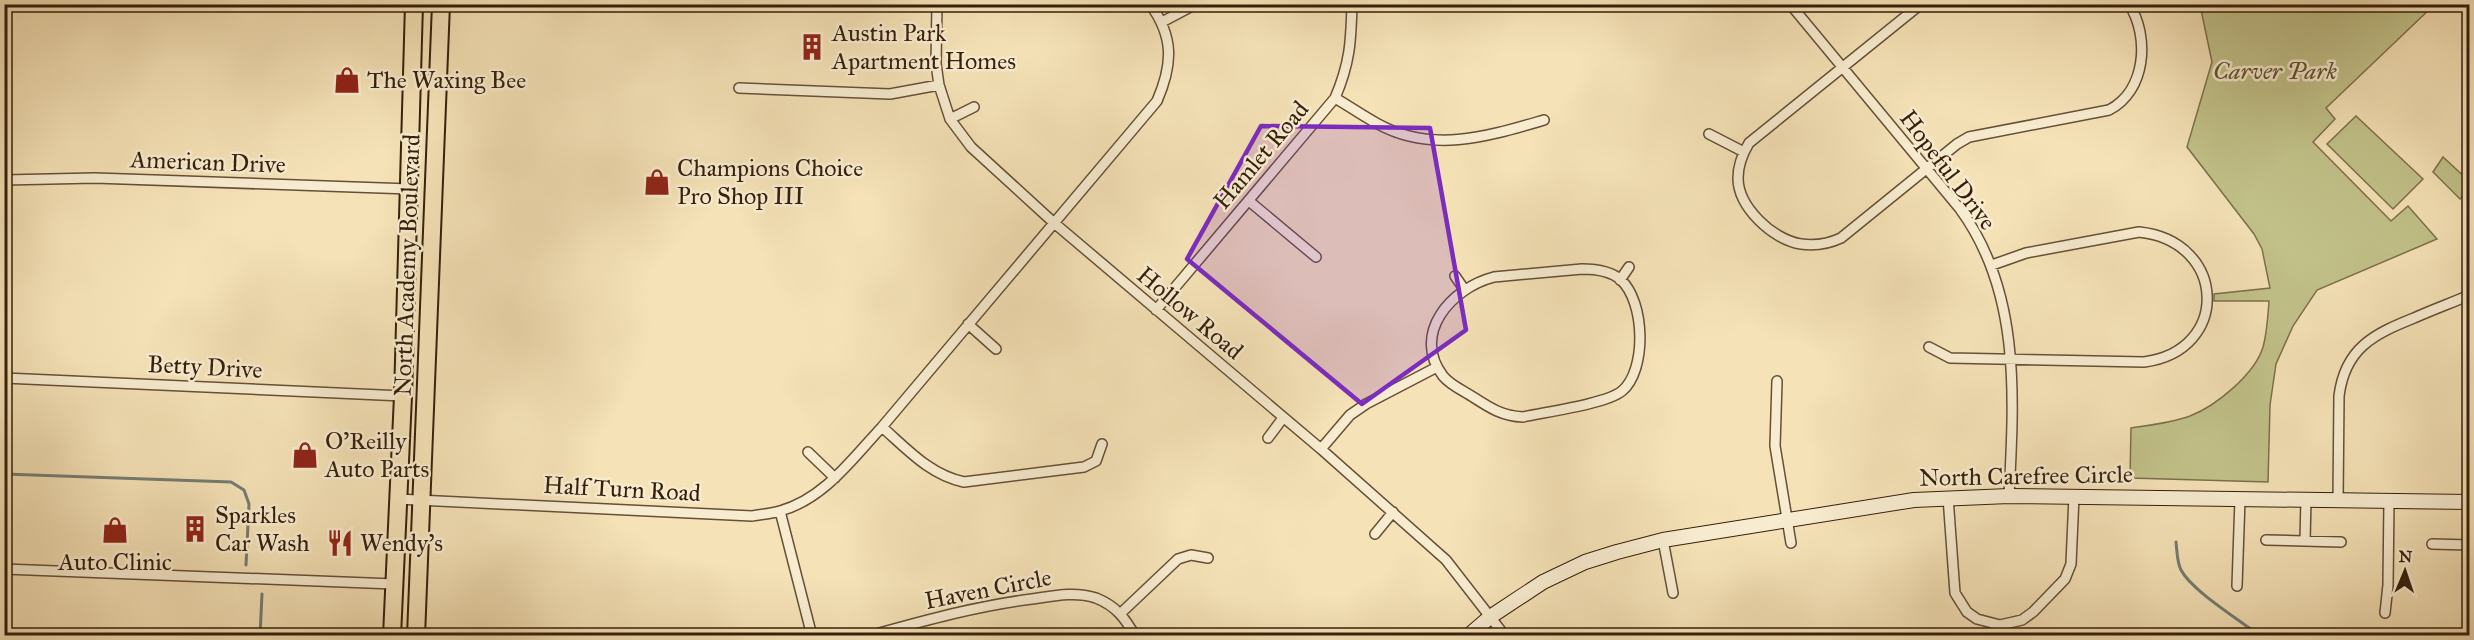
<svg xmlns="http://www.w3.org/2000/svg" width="2474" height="640" font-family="'IM FELL Great Primer',serif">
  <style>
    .green { fill: #c2c28a; stroke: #7c704b; stroke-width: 1.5 }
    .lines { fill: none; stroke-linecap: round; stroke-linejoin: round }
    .stream { stroke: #757d74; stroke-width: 3 }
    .street-casing { stroke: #655037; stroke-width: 12 }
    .secondary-casing { stroke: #351f0c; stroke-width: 16 }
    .highway-casing { stroke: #351f0c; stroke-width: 20 }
    .street { stroke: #f8ecd0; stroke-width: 9 }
    .secondary { stroke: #f8ecd0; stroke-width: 14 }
    .highway { stroke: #f5e2b7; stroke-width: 16 }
    .marked { fill: #7b2cbf; fill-opacity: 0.2; stroke: #7b2cbf; stroke-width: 4.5; stroke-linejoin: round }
    .labels { text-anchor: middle; stroke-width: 5; stroke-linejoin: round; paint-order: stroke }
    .poi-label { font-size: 24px; fill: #351f0c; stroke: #f8ecd0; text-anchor: start }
    .park-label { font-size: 24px; font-style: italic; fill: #5f5032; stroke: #f8ecd0 }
    .street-label { font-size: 24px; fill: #351f0c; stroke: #f8ecd0 }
  </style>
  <rect width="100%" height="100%" fill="#f5e2b7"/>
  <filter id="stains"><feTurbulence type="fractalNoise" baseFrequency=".00333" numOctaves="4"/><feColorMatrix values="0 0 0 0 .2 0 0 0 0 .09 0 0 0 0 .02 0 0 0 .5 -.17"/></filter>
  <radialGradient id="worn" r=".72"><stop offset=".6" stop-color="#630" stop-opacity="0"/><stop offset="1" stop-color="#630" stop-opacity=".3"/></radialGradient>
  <!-- green -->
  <path class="green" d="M2200,5H2434L2326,108L2335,119L2313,142L2391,221L2408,206L2437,239L2317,290L2293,326L2276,364L2270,405L2268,482L2130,478L2131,428C2151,425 2171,423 2190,416C2216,406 2255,374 2263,347C2267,333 2268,315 2269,301H2214V294L2270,288L2262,249L2254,234L2187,147L2212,62Z
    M2356,116L2423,179L2393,209L2327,144Z
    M2443,157L2469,181V190L2460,199L2433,172Z"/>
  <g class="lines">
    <!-- stream -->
    <path class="stream" d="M4,474L231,482L244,490L249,504L246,565
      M2176,542C2177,551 2177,562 2181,570C2192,591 2240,620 2260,636
      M260,636L262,594"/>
    <defs>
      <path id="street" d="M937,4L936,64L939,85L950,119L971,147L1053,222L1321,449L1446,560L1505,636
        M1790,4L1960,209C2021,292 2014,397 2009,496
        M1921,4L1749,143C1743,153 1738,165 1738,178C1738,207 1773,240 1801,244C1815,246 1828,244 1841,238L1957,144L1969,137L2109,110C2146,91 2150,37 2129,4
        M1162,22L1196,4
        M739,88L890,94L939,85
        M1335,98C1349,106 1363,116 1378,124C1433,154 1489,136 1544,120
        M950,119L974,107
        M1709,134L1744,152
        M4,180L95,178L410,189
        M1249,201L1316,257
        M1582,269C1595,269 1611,271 1621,280C1645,302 1647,370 1622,391C1606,404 1545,412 1523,417C1502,416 1490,408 1473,397C1464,391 1450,385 1443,376C1411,334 1451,288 1494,277Z
        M1455,276L1464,289
        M1620,280L1629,267
        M1156,310L1335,98C1350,63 1351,42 1352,4
        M968,324L996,349
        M1929,347L1950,358L2144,362C2231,351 2227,241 2139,232L2026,253L1992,265
        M4,378L403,396
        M1777,381L1775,446L1791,543
        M882,427C907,449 930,475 964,482L1084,467L1096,461L1102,444
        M1268,438L1283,418
        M1321,449L1350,415L1366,404L1437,367
        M808,452L835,478
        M1948,497L1955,593L1967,612L1977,619L2000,625L2022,620L2033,612L2065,579L2071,564L2074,496
        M397,499L752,516C761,514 771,514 780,511C824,499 852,459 882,427L1157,101C1173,64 1174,37 1150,4
        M2338,500L2339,396C2345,348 2374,334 2414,318C2432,310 2451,303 2470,295
        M780,511L812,636
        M1375,534L1393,512
        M1663,540L1673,593
        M2266,540L2341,542
        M2305,541L2306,499
        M2432,544L2470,545
        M4,569L394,584
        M2237,586L2240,499
        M1121,613L1178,559L1191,555L1208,558
        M2385,613L2388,585L2389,501
        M869,636C923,621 976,606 1032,599C1053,596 1075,591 1096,598C1116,606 1125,618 1135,636"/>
      <path id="secondary" d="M1468,636L1490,617L1543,582L1585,562L1617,552L1663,540L1914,500L2009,496L2470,502"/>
      <path id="highway" d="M392,636L403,396L414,4
        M416,636L441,4"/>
    </defs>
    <!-- street casing -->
    <use href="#street" class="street-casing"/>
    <!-- secondary casing -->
    <use href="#secondary" class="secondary-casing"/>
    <!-- highway casing -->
    <use href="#highway" class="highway-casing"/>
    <!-- street -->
    <use href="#street" class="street"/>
    <!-- secondary -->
    <use href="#secondary" class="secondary"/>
    <!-- highway -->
    <use href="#highway" class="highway"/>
  </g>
  <!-- marked area -->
  <path class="marked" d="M1261,126L1430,128L1466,330L1362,404L1187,259Z"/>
  <!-- icons -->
  <defs>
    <symbol id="building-bare" viewBox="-9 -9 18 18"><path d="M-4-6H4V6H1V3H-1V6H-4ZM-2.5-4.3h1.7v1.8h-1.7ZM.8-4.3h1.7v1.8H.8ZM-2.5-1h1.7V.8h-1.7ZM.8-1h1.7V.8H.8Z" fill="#8f2418" stroke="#f8ecd0" stroke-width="2.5" paint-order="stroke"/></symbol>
    <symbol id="shop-bare" viewBox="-9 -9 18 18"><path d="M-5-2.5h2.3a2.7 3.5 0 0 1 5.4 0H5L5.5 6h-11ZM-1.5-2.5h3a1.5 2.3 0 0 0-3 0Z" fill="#8f2418" stroke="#f8ecd0" stroke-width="2.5" paint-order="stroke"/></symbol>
    <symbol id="restaurant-bare" viewBox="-9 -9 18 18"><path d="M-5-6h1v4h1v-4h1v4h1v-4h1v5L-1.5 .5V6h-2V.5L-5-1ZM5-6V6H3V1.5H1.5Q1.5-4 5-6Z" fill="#8f2418" stroke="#f8ecd0" stroke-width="2.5" paint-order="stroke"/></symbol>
  </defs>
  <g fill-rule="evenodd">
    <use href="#building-bare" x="793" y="28" width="38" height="38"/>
    <use href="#shop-bare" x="328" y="61" width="38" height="38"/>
    <use href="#shop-bare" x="638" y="163" width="38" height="38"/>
    <use href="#shop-bare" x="286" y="436" width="38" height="38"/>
    <use href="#building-bare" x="176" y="510" width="38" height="38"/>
    <use href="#shop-bare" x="96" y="511" width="38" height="38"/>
    <use href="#restaurant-bare" x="321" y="524" width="38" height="38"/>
  </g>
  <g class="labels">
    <!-- poi labels -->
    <g class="poi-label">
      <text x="832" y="41">Austin Park<tspan x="832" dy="28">Apartment Homes</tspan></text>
      <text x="367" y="88">The Waxing Bee</text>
      <text x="677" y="176">Champions Choice<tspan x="677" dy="28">Pro Shop III</tspan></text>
      <text x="325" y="449">O'Reilly<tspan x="325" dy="28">Auto Parts</tspan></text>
      <text x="215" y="523">Sparkles<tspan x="215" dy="28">Car Wash</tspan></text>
      <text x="360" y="551">Wendy's</text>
      <text x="115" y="570" text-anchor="middle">Auto Clinic</text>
    </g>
    <!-- park labels -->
    <g class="park-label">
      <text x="2275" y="79">Carver Park</text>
    </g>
    <!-- street labels -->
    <g class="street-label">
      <text transform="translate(1261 155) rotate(-50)" y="8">Hamlet Road</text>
      <text transform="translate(208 162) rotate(2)" y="8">American Drive</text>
      <text transform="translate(1948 170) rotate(53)" y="8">Hopeful Drive</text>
      <text transform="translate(407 265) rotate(-88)" y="8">North Academy Boulevard</text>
      <text transform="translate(1190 313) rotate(40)" y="8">Hollow Road</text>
      <text transform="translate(205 367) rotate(3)" y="8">Betty Drive</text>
      <text transform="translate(2026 476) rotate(-1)" y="8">North Carefree Circle</text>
      <text transform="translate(622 489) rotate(3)" y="8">Half Turn Road</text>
      <text transform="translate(988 589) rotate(-11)" y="8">Haven Circle</text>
    </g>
  </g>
  <!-- margin -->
  <rect width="2474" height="640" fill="none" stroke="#f5e2b7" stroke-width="24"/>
  <rect x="6" y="6" width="2462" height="628" fill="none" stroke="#351f0c" stroke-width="3"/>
  <rect x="12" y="12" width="2450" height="616" fill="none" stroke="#351f0c" stroke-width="1.5"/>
  <!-- north arrow -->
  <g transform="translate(2405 571) rotate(2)" stroke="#f8ecd0" stroke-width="4.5" paint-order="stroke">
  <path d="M0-4.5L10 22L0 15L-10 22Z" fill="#351f0c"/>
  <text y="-9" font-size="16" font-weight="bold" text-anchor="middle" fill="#351f0c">N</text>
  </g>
  <rect width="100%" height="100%" filter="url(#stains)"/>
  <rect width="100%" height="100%" fill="url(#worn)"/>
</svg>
